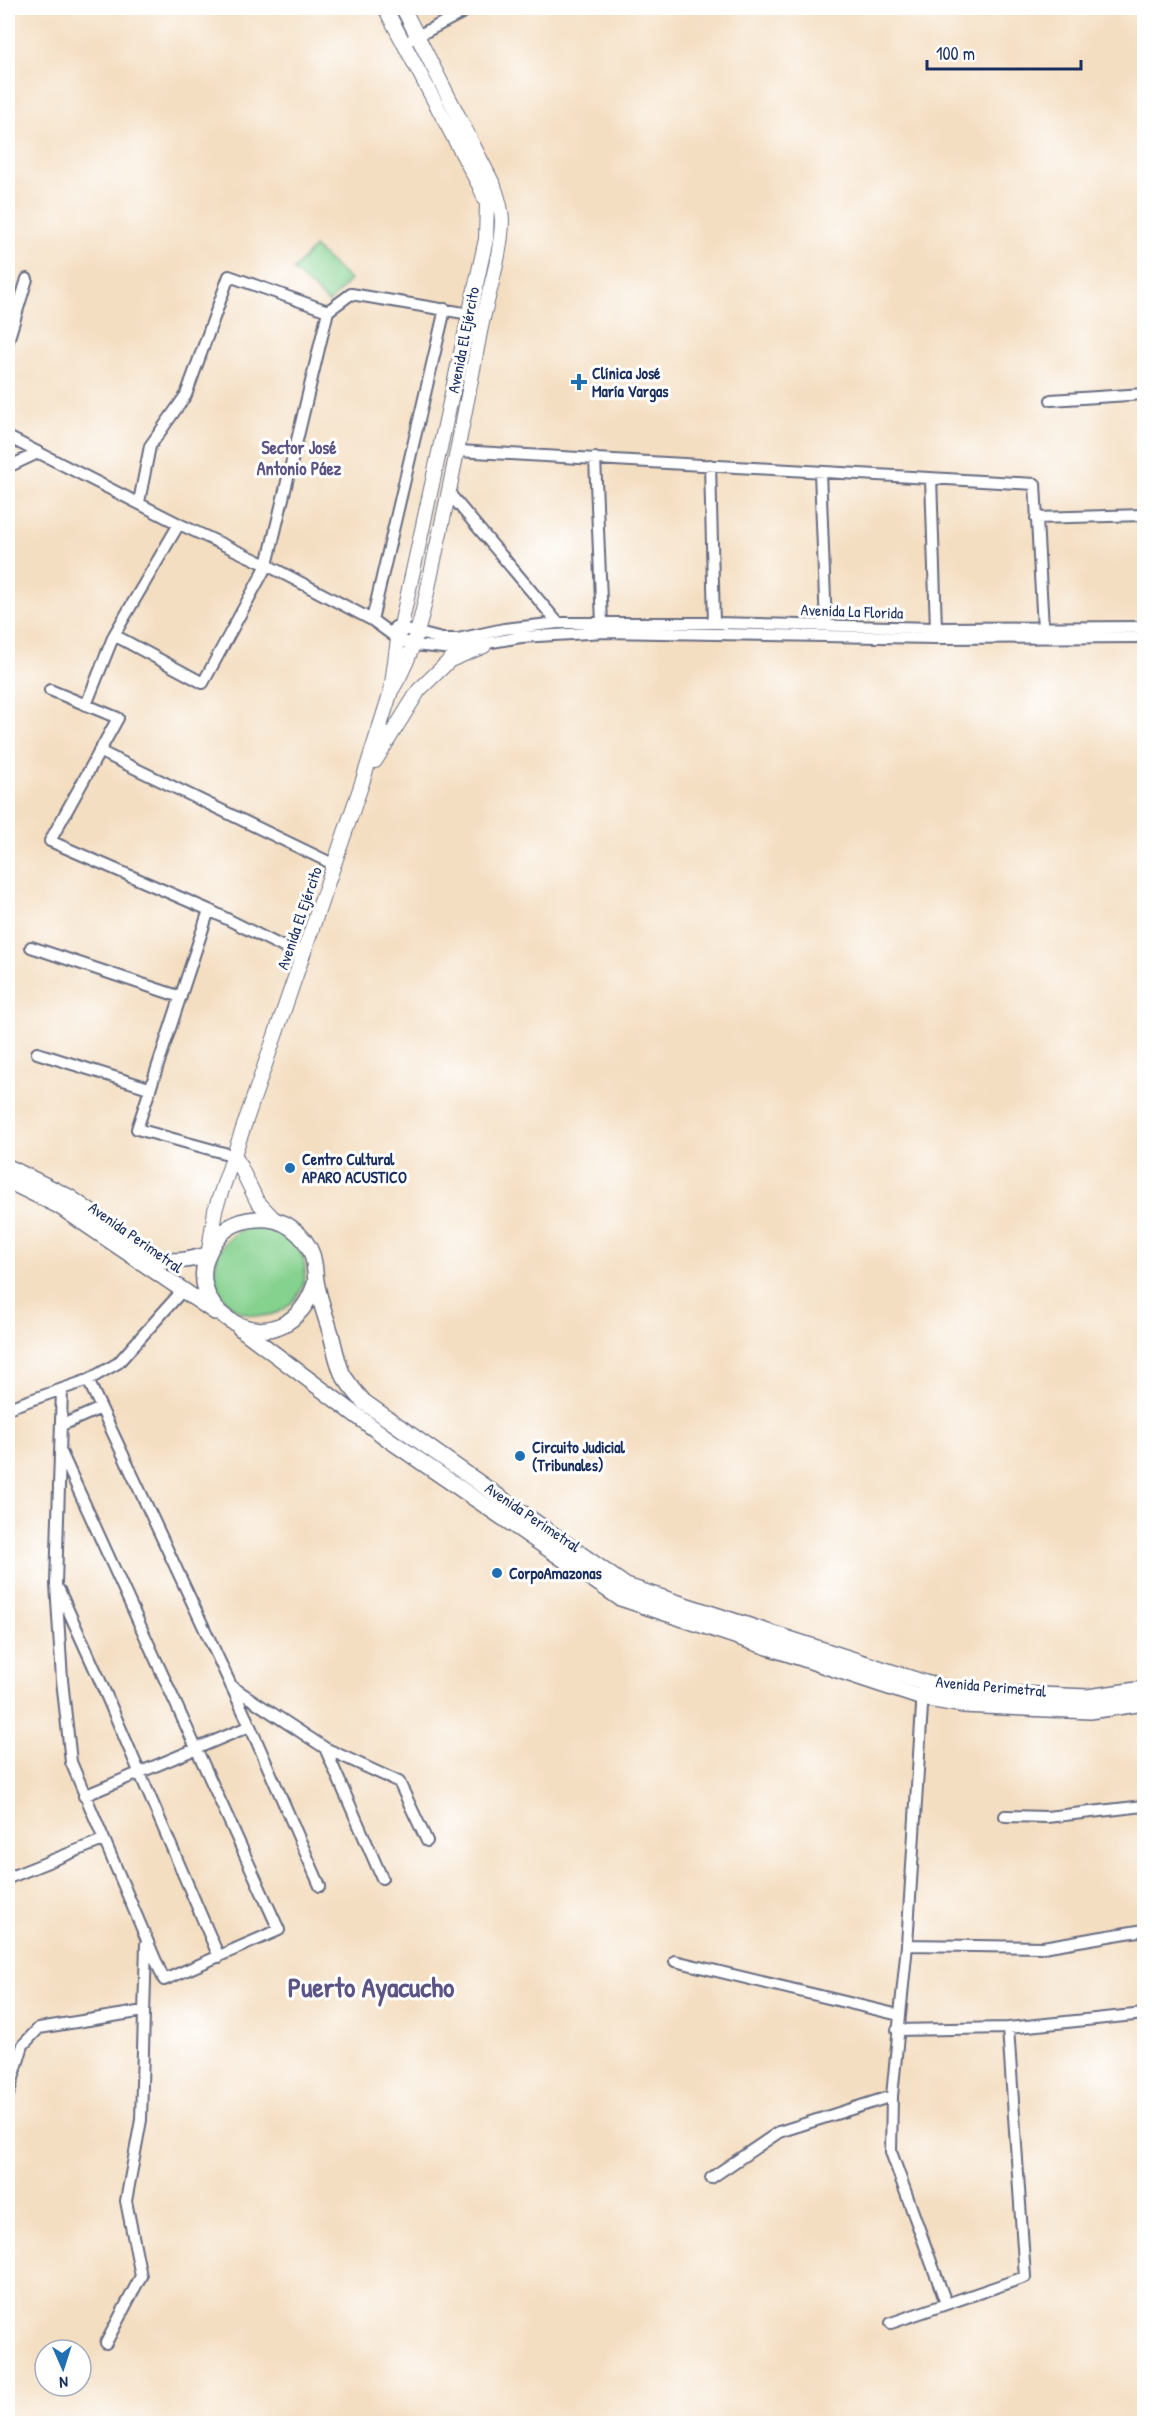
<svg xmlns="http://www.w3.org/2000/svg" width="1152" height="2431" font-family="'Patrick Hand',sans-serif">
  <style>
    .green { fill: #85d18e; stroke: #508076; stroke-width: 1.5 }
    .lines { fill: none; stroke-linecap: round; stroke-linejoin: round }
    .minor-casing { stroke: #676c81; stroke-width: 14 }
    .tertiary-casing { stroke: #676c81; stroke-width: 16 }
    .secondary-casing { stroke: #676c81; stroke-width: 18 }
    .minor { stroke: #fff; stroke-width: 10 }
    .tertiary { stroke: #fff; stroke-width: 14 }
    .secondary { stroke: #fff; stroke-width: 15 }
    .poi-dot { fill: #1f6fb2; stroke: #fff; stroke-width: 2 }
    .labels { text-anchor: middle; stroke-width: 6; stroke-linejoin: round; paint-order: stroke }
    .street-label { font-size: 16px; fill: #1b2f5e; stroke: #fff }
    .poi-label { font-size: 16px; font-weight: bold; fill: #1b2f5e; stroke: #fff; text-anchor: start }
    .neighbourhood-label { font-size: 18px; font-weight: bold; fill: #5b5485; stroke: #fff }
    .town-label { font-size: 28px; font-weight: bold; fill: #5b5485; stroke: #fff }
  </style>
  <rect width="100%" height="100%" fill="#fff"/>
  <filter id="ink" filterUnits="userSpaceOnUse"><feTurbulence type="fractalNoise" baseFrequency=".0167" numOctaves="2"/><feDisplacementMap in="SourceGraphic" scale="12" xChannelSelector="R" yChannelSelector="G"/><feConvolveMatrix kernelMatrix="1 2 1 2 8 2 1 2 1" color-interpolation-filters="sRGB"/></filter>
  <filter id="wash" filterUnits="userSpaceOnUse"><feTurbulence type="fractalNoise" baseFrequency=".008" numOctaves="4" result="noise"/><feDisplacementMap in="SourceGraphic" scale="24" xChannelSelector="R" yChannelSelector="G"/><feGaussianBlur stdDeviation="1.35" result="paint"/><feColorMatrix in="noise" values="0 0 0 0 0 0 0 0 0 0 0 0 0 0 0 0 0 1.4 0 .05"/><feComposite in="paint" operator="in"/></filter>
  <g filter="url(#wash)">
    <rect width="100%" height="100%" fill="#f4dec1"/>
    <!-- green -->
    <path class="green" d="M314,247L350,280L329,303L293,270Z
      M215 1271a45 45 0 1 1 90 0a45 45 0 1 1-90 0Z"/>
  </g>
  <g filter="url(#ink)">
    <g class="lines">
      <defs>
        <path id="minor" d="M412,39L471,8
          M8,341L27,279
          M1051,400L1144,394
          M8,437L179,524L267,565L372,620L398,639L414,645L453,649L521,637L605,632L935,638L1144,637
          M458,451L1035,484L1043,628
          M595,458L602,623
          M710,465L714,623
          M8,467L38,453
          M820,472L826,625
          M931,478L936,628
          M449,493L558,623
          M139,502L150,446L186,395L229,276L328,311
          M1036,518L1144,515
          M372,620L445,309
          M395,627L442,639H458L504,629L558,623H714L936,628L1144,627
          M114,635L203,683L267,565L328,311L351,294L470,314
          M50,690L118,718L50,841L209,910L303,957
          M86,705L114,635L179,524
          M99,751L335,865
          M209,910L137,1129L235,1156
          M31,947L181,997
          M37,1053L149,1088
          M88,1380L250,1726L320,1886
          M8,1408L88,1380L118,1363L182,1291
          M62,1425L101,1408
          M62,1454L279,1930L164,1980L71,1762L62,1680L56,1584L62,1389
          M59,1590L98,1676L219,1957
          M231,1686L325,1748L399,1782L427,1841
          M923,1691L907,1945L892,2096L891,2152L946,2303
          M325,1748L382,1878
          M84,1796L250,1726
          M1005,1816L1047,1817L1144,1806
          M8,1878L103,1840
          M907,1945L1043,1947L1144,1930
          M675,1961L899,2015
          M897,2030L1008,2028L1144,2014
          M8,2095L23,2045L39,2028L144,2011
          M711,2178L779,2132L892,2096
          M891,2323L1025,2277L1008,2028
          M106,2343L141,2276L126,2201L141,2120L146,1944"/>
        <path id="tertiary" d="M393,688C418,647 425,601 435,555C452,481 466,407 480,332C487,296 501,258 502,221C502,209 498,197 494,186L403,8
          M375,761L419,690L450,660L484,646
          M235,1156L257,1201L275,1220
          M209,1250L215,1210L362,783L391,691L398,639L486,239L487,204L480,187L385,8"/>
        <path id="secondary" d="M8,1167L69,1197L157,1259C175,1263 189,1260 207,1255
          M8,1181L59,1206L215,1312
          M316,1281C286,1378 165,1311 216,1240C228,1223 248,1218 268,1219C290,1221 311,1241 314,1263C315,1269 315,1275 316,1281C319,1299 326,1317 331,1334C334,1346 337,1361 342,1373C348,1384 356,1393 364,1402L626,1586L925,1683L966,1692L1088,1697L1144,1689
          M240,1328L388,1439L620,1598L922,1698L963,1705L1090,1711L1144,1703"/>
      </defs>
      <!-- minor casing -->
      <use href="#minor" class="minor-casing"/>
      <!-- tertiary casing -->
      <use href="#tertiary" class="tertiary-casing"/>
      <!-- secondary casing -->
      <use href="#secondary" class="secondary-casing"/>
      <!-- minor -->
      <use href="#minor" class="minor"/>
      <!-- tertiary -->
      <use href="#tertiary" class="tertiary"/>
      <!-- secondary -->
      <use href="#secondary" class="secondary"/>
    </g>
  </g>
  <!-- markers -->
  <g class="poi-dot">
    <path d="M576 373h6v6h6v6h-6v6h-6v-6h-6v-6h6z"/>
    <circle cx="290" cy="1168" r="6"/>
    <circle cx="520" cy="1456" r="6"/>
    <circle cx="497" cy="1573" r="6"/>
  </g>
  <g class="labels">
    <!-- street labels -->
    <g class="street-label">
      <text transform="translate(463 340) rotate(-79)" y="6">Avenida El Ejército</text>
      <text transform="translate(852 611) rotate(2)" y="6">Avenida La Florida</text>
      <text transform="translate(299 918) rotate(-71)" y="6">Avenida El Ejército</text>
      <text transform="translate(136 1237) rotate(35)" y="6">Avenida Perimetral</text>
      <text transform="translate(533 1517) rotate(34)" y="6">Avenida Perimetral</text>
      <text transform="translate(991 1686) rotate(5)" y="6">Avenida Perimetral</text>
    </g>
    <!-- poi labels -->
    <g class="poi-label">
      <text x="592" y="379">Clínica José<tspan x="592" dy="18">María Vargas</tspan></text>
      <text x="302" y="1165">Centro Cultural<tspan x="302" dy="18">APARO ACUSTICO</tspan></text>
      <text x="532" y="1453">Circuito Judicial<tspan x="532" dy="18">(Tribunales)</tspan></text>
      <text x="509" y="1579">CorpoAmazonas</text>
    </g>
    <!-- neighbourhood labels -->
    <g class="neighbourhood-label">
      <text x="299" y="454">Sector José<tspan x="299" dy="21">Antonio Páez</tspan></text>
    </g>
    <!-- town labels -->
    <g class="town-label">
      <text x="371" y="1997">Puerto Ayacucho</text>
    </g>
  </g>
  <!-- margin -->
  <rect width="1152" height="2431" fill="none" stroke="#fff" stroke-width="30"/>
  <!-- north arrow -->
  <g transform="translate(63 2368) rotate(177)"><circle r="28" fill="#ffffff" stroke="#a4acbf" stroke-width="1.5"/>
  <path d="M0-4.5L10 22L0 15L-10 22Z" fill="#1f6fb2"/>
  <text y="-9" font-size="16" font-weight="bold" text-anchor="middle" fill="#1b2f5e">N</text>
  </g>
  <!-- scale -->
  <path d="M927 60v9h154v-9" fill="none" stroke="#1b2f5e" stroke-width="3"/>
  <text x="936" y="60" font-size="18" fill="#1b2f5e" stroke="#ffffff" stroke-width="4.5" paint-order="stroke">100 m</text>
</svg>
